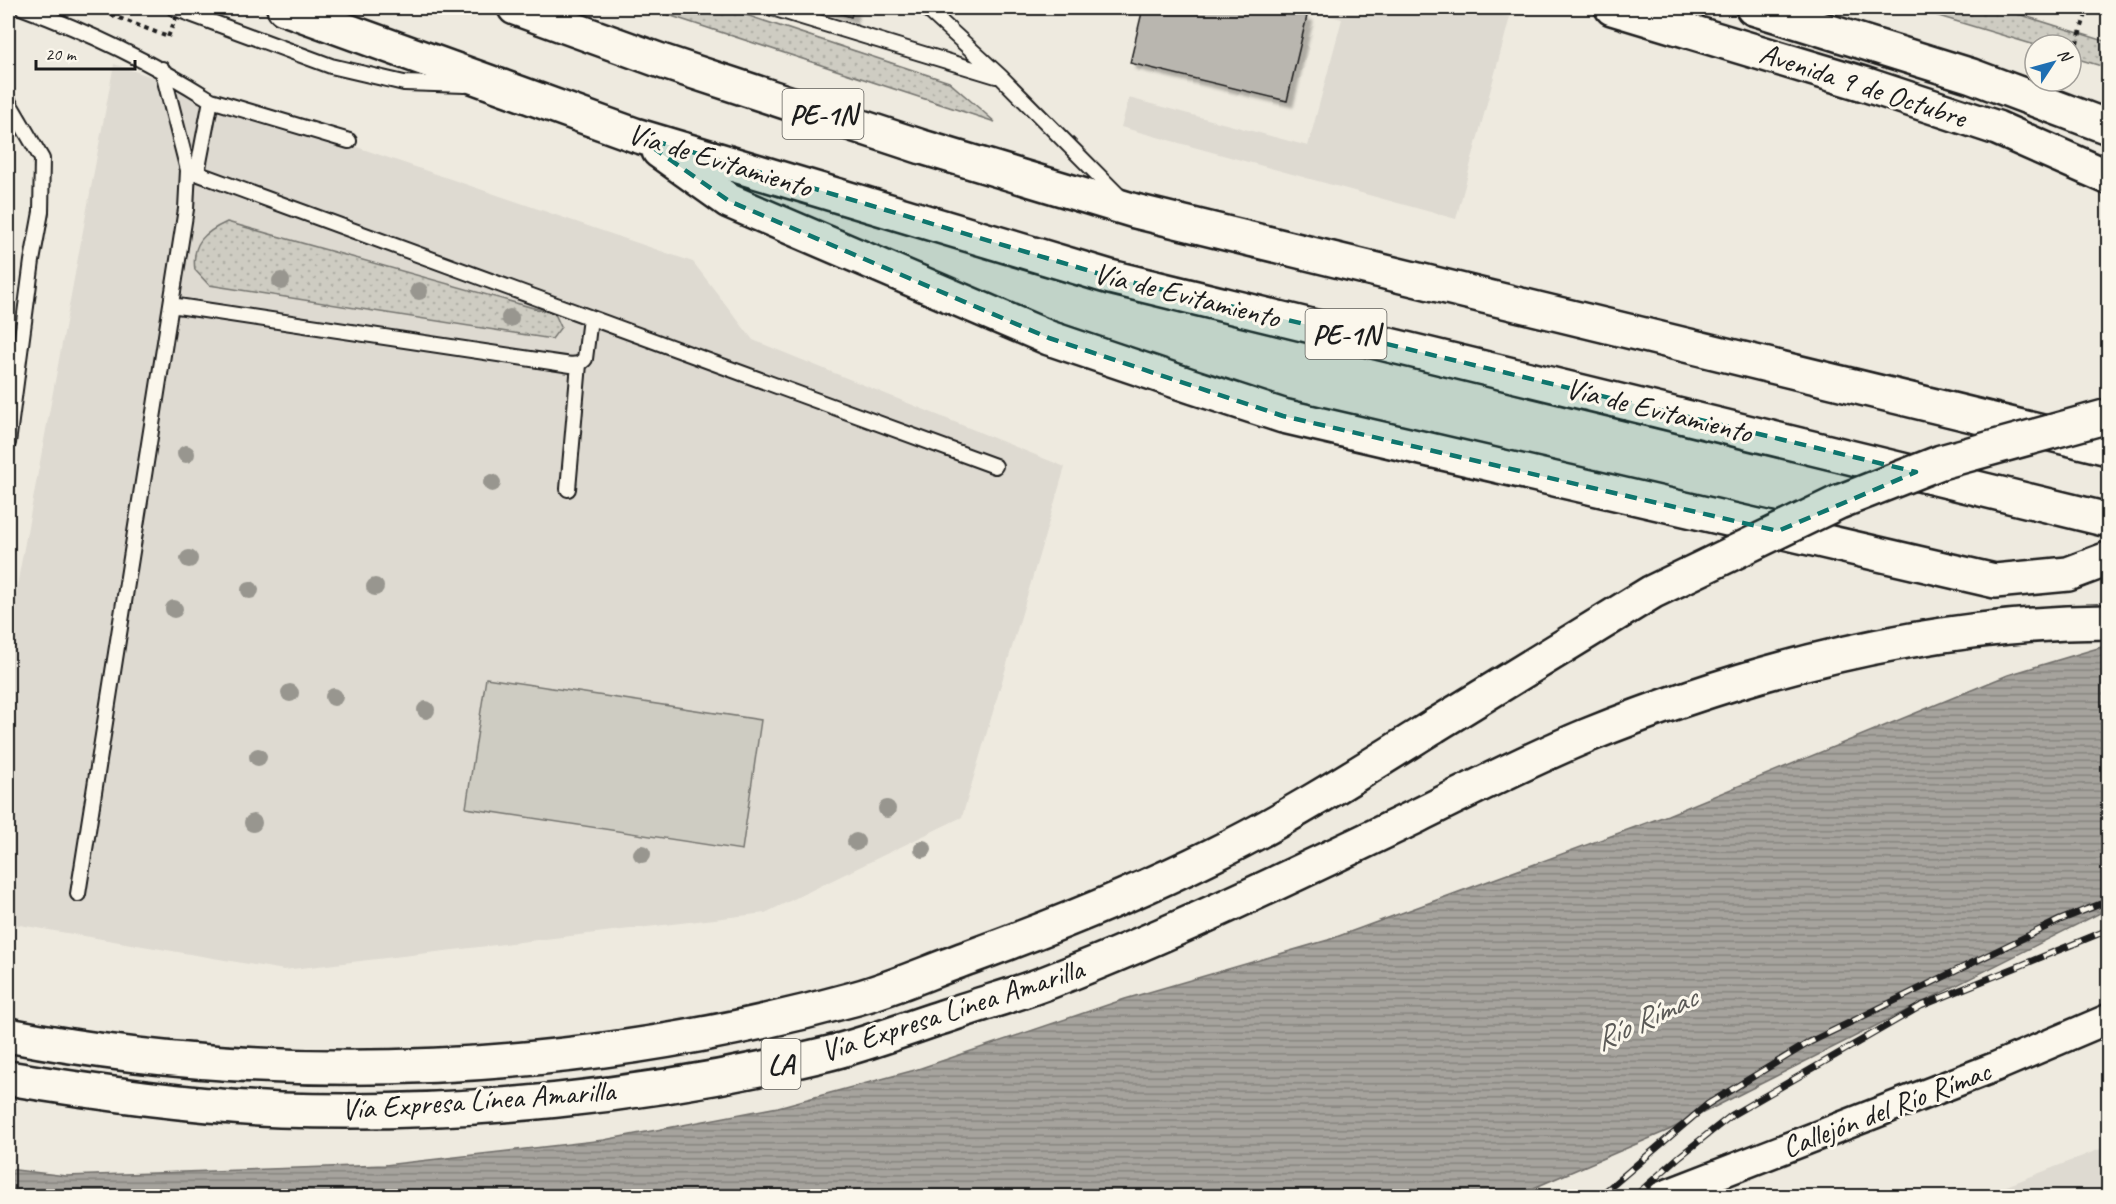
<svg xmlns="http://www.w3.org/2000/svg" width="2116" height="1204" font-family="Caveat,sans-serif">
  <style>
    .built { fill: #dedad1 }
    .grass { fill: url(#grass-dots); stroke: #75746f; stroke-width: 1.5 }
    .garden { fill: #ceccc2; stroke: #75746f; stroke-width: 1.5 }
    .water { fill: url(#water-rules); stroke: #6f6d69; stroke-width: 1.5 }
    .building { fill: #b9b6af; stroke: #1c1c1c; stroke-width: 1.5; filter: url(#shadow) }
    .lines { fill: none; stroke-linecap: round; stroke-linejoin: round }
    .lane-casing { stroke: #1c1c1c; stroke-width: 18 }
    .street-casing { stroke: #1c1c1c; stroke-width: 33 }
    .primary-casing { stroke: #1c1c1c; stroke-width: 38 }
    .highway-casing { stroke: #1c1c1c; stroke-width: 38 }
    .path { stroke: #1c1c1c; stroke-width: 4; stroke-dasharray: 4.5 4.5; stroke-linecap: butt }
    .lane { stroke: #fbf7ec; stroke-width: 14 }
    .street { stroke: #fbf7ec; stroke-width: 28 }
    .primary { stroke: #fbf7ec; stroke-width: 33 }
    .highway { stroke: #fbf7ec; stroke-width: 33 }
    .rail-casing { stroke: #1c1c1c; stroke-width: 7 }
    .rail { stroke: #fbf7ec; stroke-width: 4.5; stroke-dasharray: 14; stroke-linecap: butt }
    .highway-bridge-casing { stroke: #1c1c1c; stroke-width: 38; stroke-linecap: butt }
    .path-bridge { stroke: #1c1c1c; stroke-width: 4; stroke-dasharray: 4.5 4.5; stroke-linecap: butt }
    .highway-bridge { stroke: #fbf7ec; stroke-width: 33 }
    .tree { fill: #98968f }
    .marked { fill: #0f766e; fill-opacity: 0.2; stroke: #0f766e; stroke-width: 4.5; stroke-dasharray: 12 8; stroke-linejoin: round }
    .labels { text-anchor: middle; stroke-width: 6; stroke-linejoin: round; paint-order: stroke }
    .shield { fill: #fbf7ec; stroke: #5f5e5a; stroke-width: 1.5 }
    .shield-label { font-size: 28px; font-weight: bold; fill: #1c1c1c }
    .street-label { font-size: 30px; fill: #1c1c1c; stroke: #fbf7ec }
    .water-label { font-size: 32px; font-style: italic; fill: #5a5956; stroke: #fbf7ec }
  </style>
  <defs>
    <pattern id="grass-dots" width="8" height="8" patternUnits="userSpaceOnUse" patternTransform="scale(1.5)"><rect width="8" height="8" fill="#ceccc2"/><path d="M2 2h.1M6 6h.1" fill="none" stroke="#b0afa6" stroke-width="1.8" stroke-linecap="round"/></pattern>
    <pattern id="water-rules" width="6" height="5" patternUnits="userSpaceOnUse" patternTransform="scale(1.5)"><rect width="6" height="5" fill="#a6a39d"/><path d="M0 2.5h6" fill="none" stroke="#86847f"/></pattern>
    <filter id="shadow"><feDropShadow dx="5.5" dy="5.5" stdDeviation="1.5" flood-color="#0004"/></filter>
  </defs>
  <rect width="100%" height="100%" fill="#eeeadf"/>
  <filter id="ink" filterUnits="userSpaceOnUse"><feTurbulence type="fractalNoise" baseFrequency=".0167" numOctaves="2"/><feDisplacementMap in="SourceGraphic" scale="12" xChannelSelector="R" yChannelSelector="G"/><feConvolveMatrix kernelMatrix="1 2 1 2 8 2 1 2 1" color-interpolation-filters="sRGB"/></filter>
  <g filter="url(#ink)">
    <!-- built -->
    <path class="built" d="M1300,8H1475L1510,17L1456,219L1121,127L1129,98L1308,146L1342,19Z
      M114,64L693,262L753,340L1065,467L962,817L765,913L284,970L8,923V634Z
      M2108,1146V1196H1981Z"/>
    <!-- grass -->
    <path class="grass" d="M647,8H725L949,82L995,122Z
      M1912,8H1999L2108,42V68L2071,57V45H2035Z
      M227,222L555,314L561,327L552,339L209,285L195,270C191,243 205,232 227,222Z"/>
    <!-- garden -->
    <path class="garden" d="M486,678L761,720L742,850L466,808Z"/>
    <!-- water -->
    <path class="water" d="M2108,645V909L1669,1130L1515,1196H8V1169L66,1176L385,1165L604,1140L778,1107L915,1070L1125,999L1328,940L1668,815L2008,675Z"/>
    <!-- building -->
    <path class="building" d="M823,8H854L851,17Z
      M1143,8H1274L1307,16L1287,101L1130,63Z"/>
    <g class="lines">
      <defs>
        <path id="lane" d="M23,8C89,32 151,62 211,100
          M174,8L331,66L404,83L465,85
          M772,8L996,76
          M926,8L1001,77L1122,199
          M162,69L188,170L995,466
          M8,101L42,159L41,212L32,261L8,443
          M197,173L211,100L349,141
          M171,305L571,365L579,364L585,359L590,318
          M568,489L579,364
          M78,894L186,209L188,170"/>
        <path id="street" d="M1662,1196L1995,1067L2108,1019"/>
        <path id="primary" d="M1612,8L1864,84L1997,128L2108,177
          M1753,8L1972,76L2108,127"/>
        <path id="highway" d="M284,8L635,135L1110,277L2108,520
          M515,8L664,62L922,147L1135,211L2108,448
          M659,151L729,201L1049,338L1194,387L1283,416L1995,581L2068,574L2108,559
          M8,1035C285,1089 585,1074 857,998C896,987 933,970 970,957C1052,927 1135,894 1213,855C1289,818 1362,771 1434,726
          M8,1078C98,1093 189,1106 280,1110C462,1116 649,1097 826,1054C868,1044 910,1027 952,1014C986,1002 1022,993 1056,979C1179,931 1298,873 1417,816C1472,789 1528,760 1586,736C1753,668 1927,623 2108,622"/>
      </defs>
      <!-- lane casing -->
      <use href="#lane" class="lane-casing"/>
      <!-- street casing -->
      <use href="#street" class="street-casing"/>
      <!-- primary casing -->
      <use href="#primary" class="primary-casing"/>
      <!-- highway casing -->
      <use href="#highway" class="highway-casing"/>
      <!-- path -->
      <path class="path" d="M94,8L168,37
        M2071,61L2087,11"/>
      <!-- lane -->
      <use href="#lane" class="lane"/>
      <!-- street -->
      <use href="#street" class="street"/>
      <!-- primary -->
      <use href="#primary" class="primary"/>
      <!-- highway -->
      <use href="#highway" class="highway"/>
      <defs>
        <path id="rail" d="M1600,1196L1708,1104L1810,1042L2060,920L2108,901
          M1635,1196L1680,1156L1732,1115L1921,1006L2108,930"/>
      </defs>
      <!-- rail casing -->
      <use href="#rail" class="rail-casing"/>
      <!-- rail -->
      <use href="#rail" class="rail"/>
      <defs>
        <path id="highway-bridge" d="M1434,726L1652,592L1839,502L1941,462L2108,416"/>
      </defs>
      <!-- highway-bridge casing -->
      <use href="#highway-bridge" class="highway-bridge-casing"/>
      <!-- path-bridge -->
      <path class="path-bridge" d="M168,37L180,8"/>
      <!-- highway-bridge -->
      <use href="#highway-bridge" class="highway-bridge"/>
    </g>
    <!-- trees -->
    <g class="tree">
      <circle cx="281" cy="281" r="9"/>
      <circle cx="419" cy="291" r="9"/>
      <circle cx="510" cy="318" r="9"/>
      <circle cx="186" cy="454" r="9"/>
      <circle cx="492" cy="483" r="9"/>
      <circle cx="189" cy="559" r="9"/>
      <circle cx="375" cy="587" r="9"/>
      <circle cx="250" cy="590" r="9"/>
      <circle cx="174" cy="609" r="9"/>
      <circle cx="290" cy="693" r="9"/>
      <circle cx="334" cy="697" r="9"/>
      <circle cx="426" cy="710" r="9"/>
      <circle cx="258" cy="757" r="9"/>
      <circle cx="887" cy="809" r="9"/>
      <circle cx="253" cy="823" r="9"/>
      <circle cx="856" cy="842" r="9"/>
      <circle cx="923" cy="849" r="9"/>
      <circle cx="642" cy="854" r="9"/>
    </g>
  </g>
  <!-- marked area -->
  <path class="marked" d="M635,135L1110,277L1916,472L1778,531L1283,416L1049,338L729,201Z"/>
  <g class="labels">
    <!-- shield labels -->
    <g class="shield">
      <rect x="782.5" y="89" width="81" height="50" rx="4.5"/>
      <rect x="1305.5" y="309" width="81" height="50" rx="4.5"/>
      <rect x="761.5" y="1039" width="39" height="50" rx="4.5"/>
    </g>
    <g class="shield-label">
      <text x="823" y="124">PE-1N</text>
      <text x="1346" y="344">PE-1N</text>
      <text x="781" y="1074">LA</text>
    </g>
    <!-- street labels -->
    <g class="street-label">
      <text transform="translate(1863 85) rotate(18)" y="10">Avenida 9 de Octubre</text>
      <text transform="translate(720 160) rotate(17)" y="10">Vía de Evitamiento</text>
      <text transform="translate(1187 295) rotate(14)" y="10">Vía de Evitamiento</text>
      <text transform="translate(1659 410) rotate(14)" y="10">Vía de Evitamiento</text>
      <text transform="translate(952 1010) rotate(-18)" y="10">Vía Expresa Línea Amarilla</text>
      <text transform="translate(478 1100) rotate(-4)" y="10">Vía Expresa Línea Amarilla</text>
      <text transform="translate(1886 1109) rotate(-21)" y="10">Callejón del Río Rímac</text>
    </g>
    <!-- water labels -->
    <g class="water-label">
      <text transform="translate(1645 1018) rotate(-25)" y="11">Río Rímac</text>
    </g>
  </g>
  <!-- margin -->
  <rect width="2116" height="1204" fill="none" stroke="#fbf7ec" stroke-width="30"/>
  <rect x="15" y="15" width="2086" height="1174" fill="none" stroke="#1c1c1c" stroke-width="2" filter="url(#ink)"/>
  <!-- north arrow -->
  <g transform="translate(2053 63) rotate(54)"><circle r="28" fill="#fbf7ec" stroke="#a29f99" stroke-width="1.5"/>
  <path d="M0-4.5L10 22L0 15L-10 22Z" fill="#1f6fb2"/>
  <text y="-9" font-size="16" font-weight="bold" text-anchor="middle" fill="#1c1c1c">N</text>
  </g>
  <!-- scale -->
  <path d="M36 60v9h99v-9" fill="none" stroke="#1c1c1c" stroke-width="3"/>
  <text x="45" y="60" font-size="18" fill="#1c1c1c" stroke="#fbf7ec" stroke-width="4.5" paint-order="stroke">20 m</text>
</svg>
